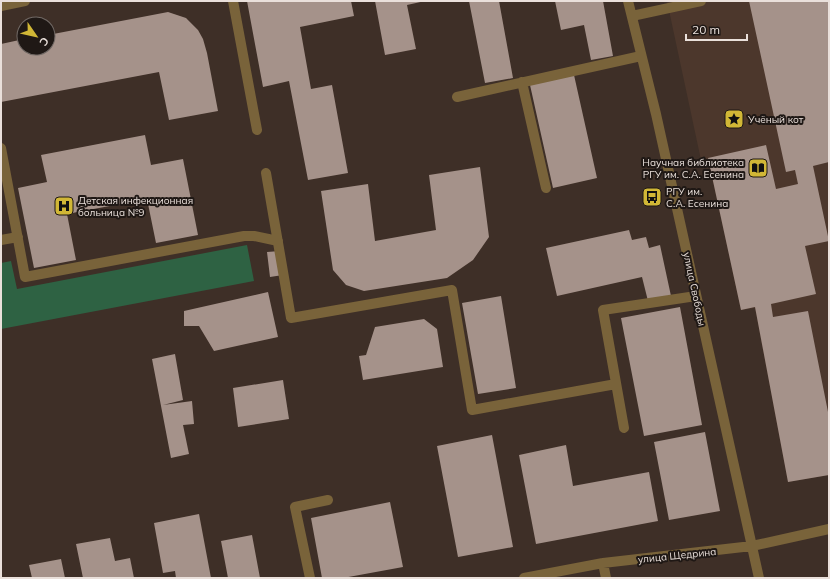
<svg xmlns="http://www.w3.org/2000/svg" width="830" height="579" font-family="Mulish,sans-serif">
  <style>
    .built { fill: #4c372c }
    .green { fill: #2e6243 }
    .building { fill: #a5928a }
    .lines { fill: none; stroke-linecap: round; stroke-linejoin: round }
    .minor { stroke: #79633a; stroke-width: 10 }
    .labels { text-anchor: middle; stroke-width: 4; stroke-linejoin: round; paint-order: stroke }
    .poi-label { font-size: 10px; fill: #eae0db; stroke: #1f1815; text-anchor: start }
    .street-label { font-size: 10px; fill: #eae0db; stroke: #1f1815 }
  </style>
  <rect width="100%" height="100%" fill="#3e2f27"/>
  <!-- built -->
  <path class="built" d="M667,1H829V475L788,482L755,308L741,310L708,159L701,160Z"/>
  <!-- green -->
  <path class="green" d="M247,245L254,281L1,329V263L11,261L17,289Z"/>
  <!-- building -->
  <path class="building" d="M247,1H351L354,16L300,27L311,89L332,85L348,173L308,180L289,81L263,87Z
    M375,1H425L407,5L416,49L385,55Z
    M469,1H499L513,78L485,83Z
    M555,1H603L613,56L591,60L584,25L561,30Z
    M749,1H829V162L813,166L829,241L805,246L816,294L771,304L773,317L808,311L829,417V475L788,482L755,307L741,310L708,158L766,145L776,189L798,184L795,170L786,172Z
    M168,12L186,18L198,30L203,39L207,53L218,111L169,120L159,72L1,102V44L24,39V48H48V35Z
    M574,75L597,178L553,188L530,85Z
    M145,135L151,165L183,159L198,235L156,243L147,199L67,214L76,260L34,268L18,188L47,182L41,155Z
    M480,167L489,237L473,260L447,278L364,291L346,285L333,270L321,191L368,184L375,241L436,230L429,175Z
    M629,230L632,240L646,237L649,248L660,245L671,296L648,301L642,277L557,296L546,248Z
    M280,251L283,275L270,277L267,252Z
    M268,292L278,337L214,351L199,326H184V311Z
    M501,296L516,388L478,394L462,303Z
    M680,307L702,425L644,436L621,318Z
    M424,319L437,329L443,367L363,380L359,356L366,355L375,327Z
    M175,354L183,400L163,405L192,401L194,424L183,425L189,454L171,458L152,359Z
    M283,380L289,419L238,427L233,388Z
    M705,432L720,511L669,520L654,442Z
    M492,435L513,547L458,557L437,446Z
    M566,445L573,486L649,472L658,521L536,544L519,455Z
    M390,502L403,567L343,578H322L311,518Z
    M199,514L211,578H176L175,571L163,573L154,523Z
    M252,535L260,578H228L221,541Z
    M110,538L115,561L130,558L134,578H83L76,544Z
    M61,559L65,578H32L29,565Z"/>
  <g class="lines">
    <!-- minor -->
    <path class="minor" d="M233,1L257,130
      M628,1L656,114L759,578
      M1,6L25,1
      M632,16L701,1
      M522,82L546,188
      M457,97L641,56
      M1,148L25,277L244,236H254L278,241
      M266,173L291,318L452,290L472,410L616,384
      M1,240L18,237
      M624,428L603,310L696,296
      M603,563L606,578
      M310,578L295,507L328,500
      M524,578L603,563L752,546L829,529"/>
  </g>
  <!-- icons -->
  <defs>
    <symbol id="sight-square" viewBox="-11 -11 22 22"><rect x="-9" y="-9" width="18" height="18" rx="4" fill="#d1b736" stroke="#1f1815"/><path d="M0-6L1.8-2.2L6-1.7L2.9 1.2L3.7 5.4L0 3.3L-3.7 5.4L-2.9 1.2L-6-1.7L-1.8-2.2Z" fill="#111"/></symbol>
    <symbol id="library-square" viewBox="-11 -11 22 22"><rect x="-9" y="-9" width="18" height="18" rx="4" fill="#d1b736" stroke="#1f1815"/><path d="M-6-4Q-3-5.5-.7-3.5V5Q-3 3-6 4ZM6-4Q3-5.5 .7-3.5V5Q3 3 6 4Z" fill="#111"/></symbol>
    <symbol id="bus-square" viewBox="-11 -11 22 22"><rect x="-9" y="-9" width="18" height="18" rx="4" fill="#d1b736" stroke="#1f1815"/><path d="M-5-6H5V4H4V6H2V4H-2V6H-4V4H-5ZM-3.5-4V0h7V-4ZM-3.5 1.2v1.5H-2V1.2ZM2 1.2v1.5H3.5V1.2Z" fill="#111"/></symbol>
    <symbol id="hospital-square" viewBox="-11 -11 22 22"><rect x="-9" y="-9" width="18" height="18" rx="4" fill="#d1b736" stroke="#1f1815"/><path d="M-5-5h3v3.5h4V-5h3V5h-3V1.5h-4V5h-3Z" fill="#111"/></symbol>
  </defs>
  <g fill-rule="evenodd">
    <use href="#sight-square" x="723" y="108" width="22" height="22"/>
    <use href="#library-square" x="747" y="157" width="22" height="22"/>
    <use href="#bus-square" x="641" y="186" width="22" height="22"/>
    <use href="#hospital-square" x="53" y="195" width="22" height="22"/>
  </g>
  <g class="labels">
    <!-- poi labels -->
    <g class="poi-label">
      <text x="748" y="123">Учëный кот</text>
      <text x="744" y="166" text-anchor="end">Научная библиотека<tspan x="744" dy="12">РГУ им. С.А. Есенина</tspan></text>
      <text x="666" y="195">РГУ им.<tspan x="666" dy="12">С.А. Есенина</tspan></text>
      <text x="78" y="204">Детская инфекционная<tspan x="78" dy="12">больница №9</tspan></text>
    </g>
    <!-- street labels -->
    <g class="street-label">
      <text transform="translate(695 289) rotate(78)" y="4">улица Свободы</text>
      <text transform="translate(677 555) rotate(-6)" y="4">улица Щедрина</text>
    </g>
  </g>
  <!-- border -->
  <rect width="830" height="579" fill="none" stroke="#eae0db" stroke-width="4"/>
  <!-- north arrow -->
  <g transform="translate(36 36) rotate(124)"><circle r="19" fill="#1f1815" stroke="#706864"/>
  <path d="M0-3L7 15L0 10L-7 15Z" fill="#d1b736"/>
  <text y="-6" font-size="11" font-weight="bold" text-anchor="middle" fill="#eae0db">С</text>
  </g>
  <!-- scale -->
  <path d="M686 34v6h61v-6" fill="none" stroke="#eae0db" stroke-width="2"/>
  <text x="692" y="34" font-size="12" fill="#eae0db" stroke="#1f1815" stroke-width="3" paint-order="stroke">20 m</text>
</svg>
